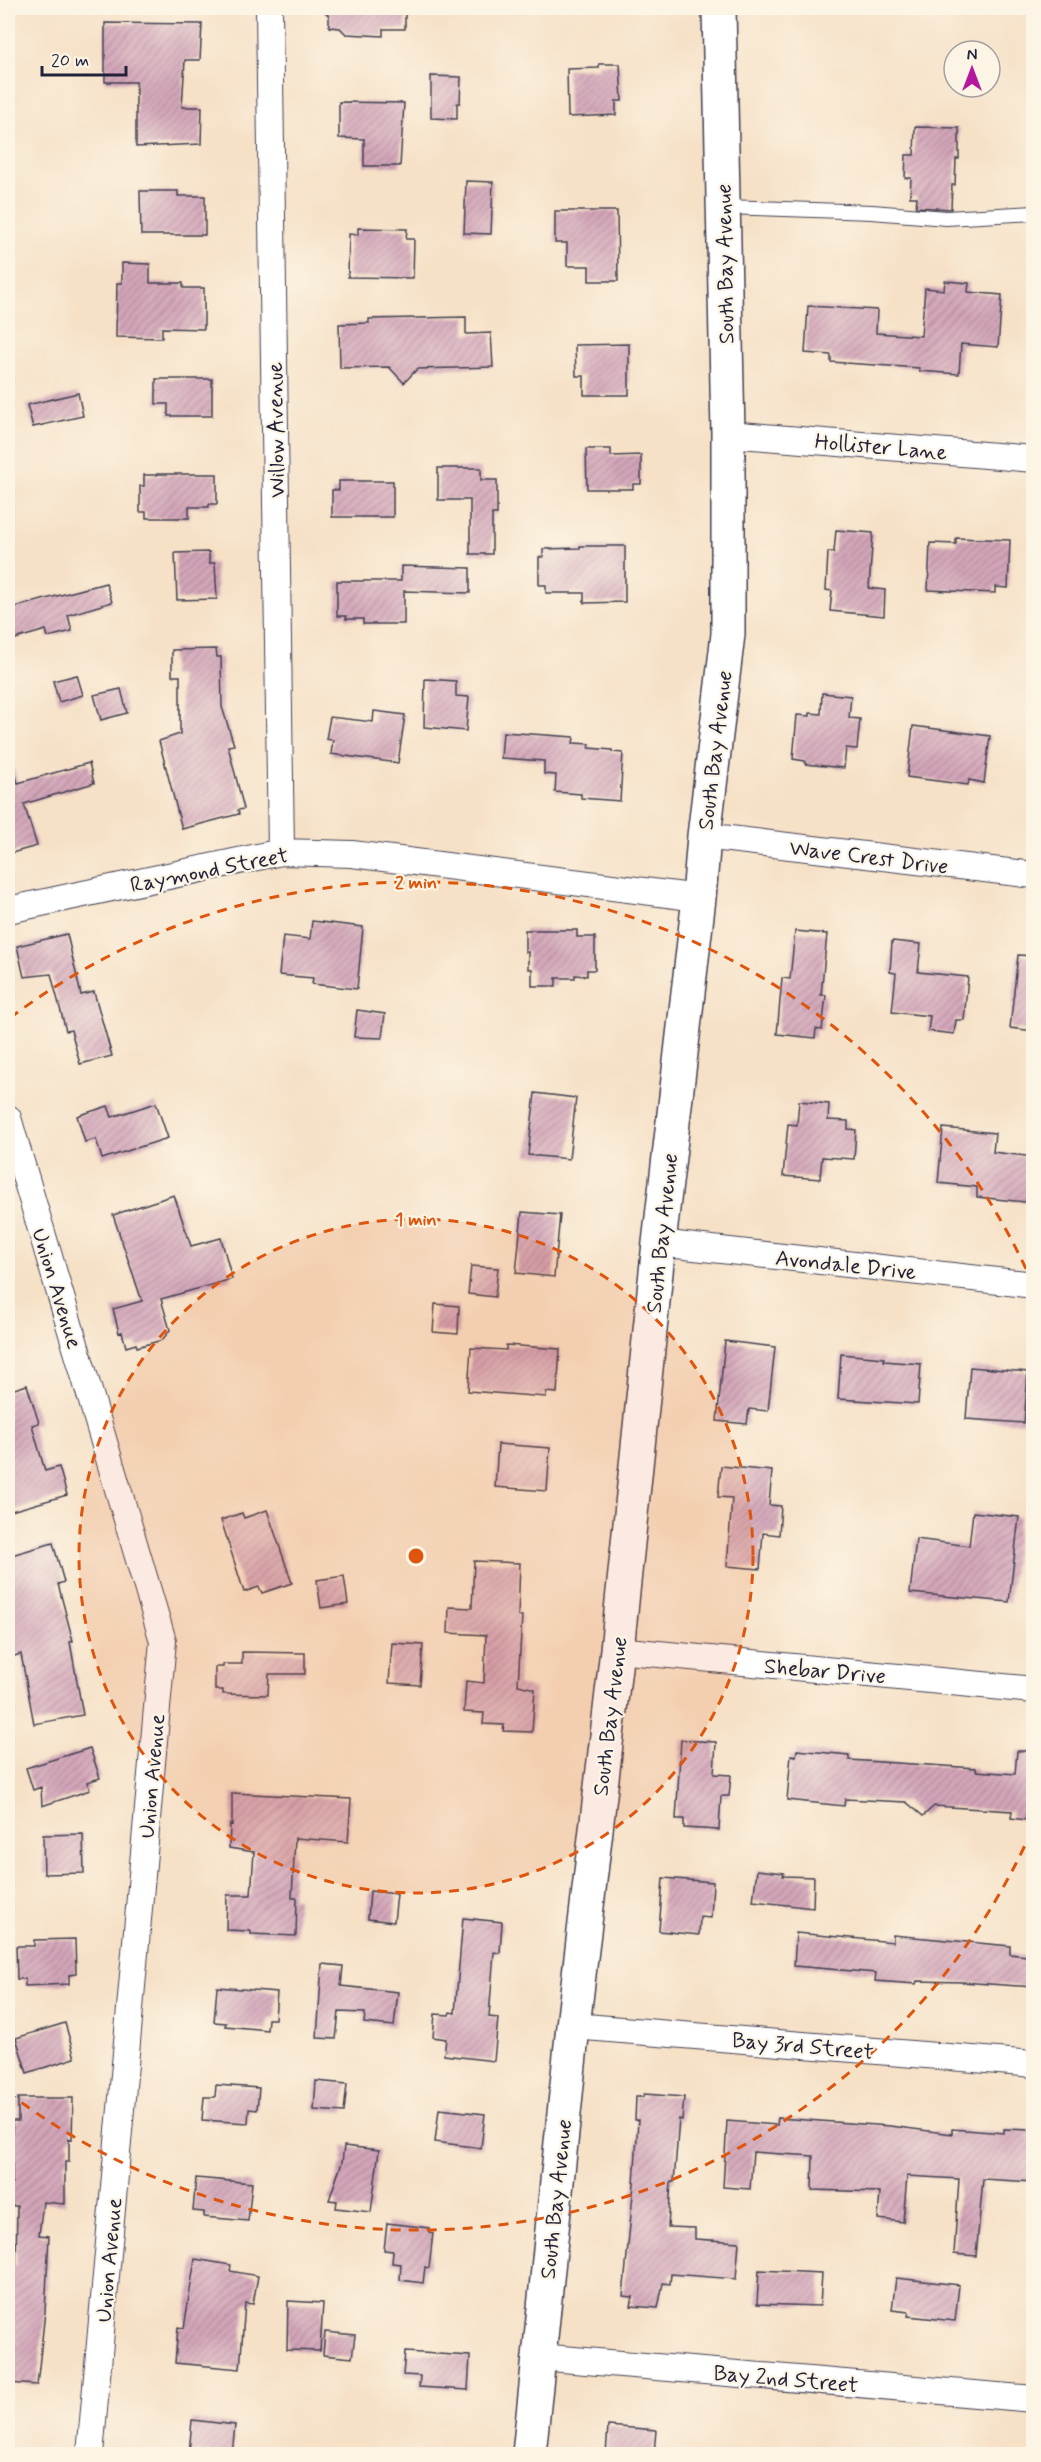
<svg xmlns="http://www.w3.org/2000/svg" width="1041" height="2462" font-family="Mynerve,sans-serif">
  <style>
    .building { fill: url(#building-hatch) }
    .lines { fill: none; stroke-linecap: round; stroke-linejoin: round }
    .service-casing { stroke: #423f50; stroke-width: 16 }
    .minor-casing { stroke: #423f50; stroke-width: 28 }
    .tertiary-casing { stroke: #423f50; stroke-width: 36 }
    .service { stroke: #fff; stroke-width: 14 }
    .minor { stroke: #fff; stroke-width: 26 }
    .tertiary { stroke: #fff; stroke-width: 33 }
    .ring { fill: none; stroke: #de560e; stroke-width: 3; stroke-dasharray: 10 8 }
    .labels { text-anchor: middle; stroke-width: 4.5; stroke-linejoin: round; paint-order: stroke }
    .street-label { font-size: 22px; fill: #22223b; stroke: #fcf5e5 }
    .centre { fill: #de560e; stroke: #fcf5e5; stroke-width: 3 }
    .ring-label { font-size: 18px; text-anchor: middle; font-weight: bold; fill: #de560e; stroke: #fcf5e5; stroke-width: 4.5; stroke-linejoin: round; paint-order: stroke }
  </style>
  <defs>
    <pattern id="building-hatch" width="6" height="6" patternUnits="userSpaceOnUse" patternTransform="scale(1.5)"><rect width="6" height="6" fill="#d4a6ba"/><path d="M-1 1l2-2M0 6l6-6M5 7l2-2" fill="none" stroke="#ac8798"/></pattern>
  </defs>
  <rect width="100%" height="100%" fill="#fcf5e5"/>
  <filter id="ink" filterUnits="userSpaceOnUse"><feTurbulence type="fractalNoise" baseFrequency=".0167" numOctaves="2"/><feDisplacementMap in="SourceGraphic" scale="12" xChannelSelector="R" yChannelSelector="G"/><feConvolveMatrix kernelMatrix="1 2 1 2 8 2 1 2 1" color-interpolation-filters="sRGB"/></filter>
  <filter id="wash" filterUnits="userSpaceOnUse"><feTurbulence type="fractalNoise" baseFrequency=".008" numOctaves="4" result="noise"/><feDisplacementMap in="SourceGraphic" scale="24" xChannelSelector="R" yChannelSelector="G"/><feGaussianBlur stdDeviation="1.35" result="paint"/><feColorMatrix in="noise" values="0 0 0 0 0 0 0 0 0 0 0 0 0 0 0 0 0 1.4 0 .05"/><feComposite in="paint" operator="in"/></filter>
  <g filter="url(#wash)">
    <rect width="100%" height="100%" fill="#f6e1c7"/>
    <g id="blocks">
      <!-- building -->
      <path class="building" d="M321,8H405V29H383V36L346,34L340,28L329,27V16Z
        M105,23L202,24L200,60H185L182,107H202L201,144L136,147V82H105Z
        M599,64H620L622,101H616V115L568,117L567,69L599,68Z
        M431,76L461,77L460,103H457V119L431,118Z
        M339,102L404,103L400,166H364V139L339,138Z
        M915,127L959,128V159H956L955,185H952L951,209L916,207L917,197H910L911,178H905L906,155H914Z
        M466,181L493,182L491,234L464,233Z
        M140,191H178V196H205V235H141Z
        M555,211H617L618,281H589V266H567V243H555Z
        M358,228L407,229L406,239H414L413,278L348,277L349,234L358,235Z
        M122,263L150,264V283H183V288H204V329L162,328V338L116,337L117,283H122Z
        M945,281L969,283L968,292L1002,295L998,347L961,344L959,374L919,371V368L831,362V355L805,353L808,306L877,310L876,333L921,336L925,288L944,290Z
        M466,317V334L491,333L493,367L417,369L404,383L389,367L340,368L339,324L369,323V319Z
        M629,344V395H584V376H576L575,345Z
        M156,379H212V416H168V404H156Z
        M78,393L83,416L33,427L27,405Z
        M586,449H611V456L641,455V484H633V489H587Z
        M438,468H481V480H497V514H492V554H470V500H438Z
        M157,474H217V504H209V507H189V518H146V512H140V486H144V475H157Z
        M339,481H393V517H332V490H339Z
        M836,530L873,533L869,588L885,590L884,616L830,611L832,591L826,590L828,552H834Z
        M956,538L1010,540L1008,588L995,587V593L928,590L930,543L956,544Z
        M580,546H625V602L584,603V593H546V585H539V557H543V549L580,548Z
        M209,552V563H215L217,599L177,600L175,553Z
        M401,566L470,568V593L404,591V624H363V619H346V616H337V581H401Z
        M106,583L112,602L68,615L72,631L48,637L46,630L8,641V609Z
        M216,649L217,657H221L222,707L234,745L228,746L244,809L238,810L239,814L182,829L159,741L180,734V676H172V650Z
        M77,675L83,695L59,702L53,681Z
        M425,679L456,681V696L469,697L466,731L424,727Z
        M121,689L127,713L101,720L94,695Z
        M822,693L851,696L849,718L860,719L857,749L846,748L844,768L805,764V761L793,759L797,715L810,716V713L821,714Z
        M374,711L405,715L398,763L331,754L333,740L326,739L330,717L373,722Z
        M913,726L990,736L984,783L969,780L968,785L907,777Z
        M503,732L574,737L573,743L590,744L589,748L612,750V752L623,753L620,801L581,798V794L555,792L556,775L544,774V761L501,758Z
        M89,763L94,783L24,804L37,846L8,854V768L13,767L18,783Z
        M312,921L363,927L357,989L312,984L313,978L279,975L283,936L310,939Z
        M525,930H577V937H595V970H587V976L575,975V978H556V986H532V969H528V952H525Z
        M795,931L827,934L821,995H826L822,1030L816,1029L815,1038L777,1034L782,978L790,979Z
        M67,934L81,995L94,992L112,1056L80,1064L71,1030L66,1031L51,974L24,977L17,946Z
        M892,941L921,944L918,972L968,977L964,1020H956L954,1034L928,1031L930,1016L892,1012L896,973L890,972Z
        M1018,955L1034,956V1031L1010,1028Z
        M357,1010L385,1014L382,1038L354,1037Z
        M535,1093L576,1098L569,1159L528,1155Z
        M799,1101L829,1104L828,1120L848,1121V1129L856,1130L854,1159L822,1157L820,1179L783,1176L788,1124L797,1125Z
        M156,1103L168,1138L102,1159L96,1139L85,1142L77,1116L108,1106L112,1117Z
        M943,1128L995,1133L993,1152L1034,1157V1203L977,1197V1187L938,1183Z
        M174,1195L191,1246L221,1238L232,1279L161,1299L170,1330L162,1340L137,1347L136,1344L126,1347L122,1332L119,1333L113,1309L142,1301L113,1215Z
        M522,1212L560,1215L554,1277L516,1273Z
        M471,1266L498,1268L495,1297L468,1294Z
        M435,1304L459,1306L458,1334L433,1332Z
        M725,1341L775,1347L768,1411L749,1409L747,1424L717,1421Z
        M506,1345L560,1349L557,1393L546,1392V1397L468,1391L471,1348L506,1350Z
        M841,1354L884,1358V1361L921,1364L918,1404L838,1399Z
        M970,1367L1028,1372L1024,1423L966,1419Z
        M27,1385L39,1423L32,1425L45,1471L59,1467L67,1495L8,1512V1391Z
        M498,1444L550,1448L547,1491L495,1487Z
        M721,1466L772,1471L769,1505L781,1506L779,1535L763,1533L760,1569L727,1566L732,1498L718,1497Z
        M267,1510L292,1583L262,1593L259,1587L244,1592L221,1520L242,1513L244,1518Z
        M973,1512L1019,1517L1009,1602L910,1593L916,1539L969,1546Z
        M53,1543L64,1582L58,1584L73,1641L70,1642L83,1715L34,1724L21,1654L8,1658V1556Z
        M474,1561L520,1563L518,1616H522L518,1685L535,1689L532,1732L503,1731L504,1725L483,1724L484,1713L464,1712L466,1681L484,1683L486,1635L448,1633L449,1607L472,1608Z
        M344,1576L348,1604L321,1608L317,1580Z
        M392,1643L423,1645L420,1685L389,1683Z
        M242,1652L305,1653V1674H269L268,1695L223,1694V1690H215V1667H223V1664H242Z
        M681,1740L716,1742L714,1774L731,1775L729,1796H721L719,1830L684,1828V1819H676Z
        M90,1748L100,1778L87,1782L90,1790L42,1806L41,1787L33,1790L26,1768Z
        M797,1750L849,1755V1760L976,1768V1771L1015,1774L1017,1751H1034V1821L1011,1818L1012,1811L934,1806L923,1816L906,1802L845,1799L844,1806L787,1800L791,1755L796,1756Z
        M232,1793L351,1799L348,1842L295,1838L292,1898H297L296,1936L251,1934V1931L226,1930L227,1895H251L254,1852L229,1848L230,1824L232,1825Z
        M83,1834L84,1873L44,1874L43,1835Z
        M757,1870L784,1873L783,1876L814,1877L813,1908L753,1901Z
        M663,1878L713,1882L711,1918L700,1917L699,1935L659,1931Z
        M370,1891L397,1894L394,1922L368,1919Z
        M463,1918L502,1922L500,1953L494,1952L489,2017L498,2018L494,2061L444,2055L446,2039L433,2037L435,2014L449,2015L450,2012L455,2013Z
        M796,1933L893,1942V1935L1010,1946V1954L1034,1957V1987L961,1982L917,1981L916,1984L875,1981L876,1973L794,1966Z
        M75,1939L76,1974L69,1975V1984L25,1986V1979H17L16,1946H34V1940Z
        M322,1964L343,1966L341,1986L398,1992L394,2026L364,2023L365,2013L339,2012L336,2039L317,2038Z
        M217,1987L277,1992L275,2019H268L267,2030L225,2026L226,2023L214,2022Z
        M65,2023L75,2058L27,2073L16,2038Z
        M316,2081L347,2084L344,2112L314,2110Z
        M216,2085L259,2088L257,2110L249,2109L248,2123L202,2120L204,2097H215Z
        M644,2094L684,2097L682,2120L679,2119L674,2182H671L668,2227L695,2228V2239L739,2242L736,2279L671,2274L670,2284L663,2283L658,2308L631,2306L633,2297L623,2296L634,2184L638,2120H635L636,2097H644Z
        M18,2098H73L72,2140L69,2139V2162H65V2204L43,2202L39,2235L49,2236L45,2312L37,2385L8,2383V2265H16L17,2206H8V2182L12,2183V2121H18Z
        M439,2109L485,2114L481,2148L435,2142Z
        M778,2118L890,2126L952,2134V2129L1004,2133V2129L1030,2130L1029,2140L1034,2141V2182L983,2179L976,2256L954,2254L959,2179L907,2176L903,2222L878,2219L880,2192L812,2190L813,2156L753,2152L750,2189L723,2187L727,2121L777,2125Z
        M344,2146L379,2150L371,2212L336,2208L337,2201L329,2200L342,2162Z
        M196,2178L252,2183L248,2221L204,2217V2212L193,2211Z
        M387,2223L429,2228V2232L433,2233L429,2268L425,2267L423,2283L400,2280L401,2264L392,2263L393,2251L384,2250Z
        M195,2259L231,2265L230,2271L258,2276L253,2304L245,2303L240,2369L175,2363L178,2327L184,2328Z
        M759,2270L822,2273L820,2306L757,2304Z
        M896,2278L959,2285L955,2321L908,2316L909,2312L892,2310Z
        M288,2301L323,2303L320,2351L287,2350Z
        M325,2332L355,2335L352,2358L323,2355Z
        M405,2352L470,2356L468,2390L419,2387L420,2376L403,2375Z
        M192,2420L235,2425L232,2454H189Z
        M608,2426L656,2430L654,2454H606Z"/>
    </g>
  </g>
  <g filter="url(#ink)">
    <use href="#blocks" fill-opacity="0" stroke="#423f50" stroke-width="1.5"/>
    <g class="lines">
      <defs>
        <path id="service" d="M723,207L872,212L946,218L1034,213"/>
        <path id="minor" d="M269,8L281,852
          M728,434L1034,459
          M704,836L1034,875
          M8,910L281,852L352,854L699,898
          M8,1118L163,1641L90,2454
          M659,1243L1034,1285
          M617,1650L1034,1690
          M573,2026L1034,2064
          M539,2357L1034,2399"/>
        <path id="tertiary" d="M529,2454L573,2026L617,1650L659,1243L699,898L704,836L728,634V434L719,8"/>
      </defs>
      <!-- service casing -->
      <use href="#service" class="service-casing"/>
      <!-- minor casing -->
      <use href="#minor" class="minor-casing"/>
      <!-- tertiary casing -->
      <use href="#tertiary" class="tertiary-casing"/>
      <!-- service -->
      <use href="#service" class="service"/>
      <!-- minor -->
      <use href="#minor" class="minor"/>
      <!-- tertiary -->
      <use href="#tertiary" class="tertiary"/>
    </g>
  </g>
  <!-- distance rings -->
  <circle cx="416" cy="1556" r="337" fill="#de560e" fill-opacity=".12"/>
  <g class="ring">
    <circle cx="416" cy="1556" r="337"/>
    <path d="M1032 1830A674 674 0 0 1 10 2094M10 1018A674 674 0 0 1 1032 1282"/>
  </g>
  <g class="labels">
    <!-- street labels -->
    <g class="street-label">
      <text transform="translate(724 264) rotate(-91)" y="8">South Bay Avenue</text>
      <text transform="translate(275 430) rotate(-91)" y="8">Willow Avenue</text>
      <text transform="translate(881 446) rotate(5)" y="8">Hollister Lane</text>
      <text transform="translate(714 750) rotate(-83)" y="8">South Bay Avenue</text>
      <text transform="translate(869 856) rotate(7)" y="8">Wave Crest Drive</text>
      <text transform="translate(209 869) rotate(-11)" y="8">Raymond Street</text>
      <text transform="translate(661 1233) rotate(-84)" y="8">South Bay Avenue</text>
      <text transform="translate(846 1264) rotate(6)" y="8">Avondale Drive</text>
      <text transform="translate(58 1288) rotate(73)" y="8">Union Avenue</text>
      <text transform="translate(825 1670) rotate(5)" y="8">Shebar Drive</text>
      <text transform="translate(609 1716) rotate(-83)" y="8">South Bay Avenue</text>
      <text transform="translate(151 1776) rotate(-85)" y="8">Union Avenue</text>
      <text transform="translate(803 2045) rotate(5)" y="8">Bay 3rd Street</text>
      <text transform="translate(555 2199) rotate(-84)" y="8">South Bay Avenue</text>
      <text transform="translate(108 2260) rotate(-85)" y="8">Union Avenue</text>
      <text transform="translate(786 2378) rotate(5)" y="8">Bay 2nd Street</text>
    </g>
  </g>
  <circle cx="416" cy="1556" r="9" class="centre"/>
  <g class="ring-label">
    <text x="416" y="888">2 min</text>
    <text x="416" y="1225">1 min</text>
  </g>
  <!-- margin -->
  <rect width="1041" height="2462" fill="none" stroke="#fcf5e5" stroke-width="30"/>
  <!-- north arrow -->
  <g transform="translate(972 69)"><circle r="28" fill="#fcf5e5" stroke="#a5a1a1" stroke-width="1.5"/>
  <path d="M0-4.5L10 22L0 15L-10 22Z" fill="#b5179e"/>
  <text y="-9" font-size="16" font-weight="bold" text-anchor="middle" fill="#22223b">N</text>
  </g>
  <!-- scale -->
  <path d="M42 66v9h84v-9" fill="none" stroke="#22223b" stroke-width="3"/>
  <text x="51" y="66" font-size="18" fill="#22223b" stroke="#fcf5e5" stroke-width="4.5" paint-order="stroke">20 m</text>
</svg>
